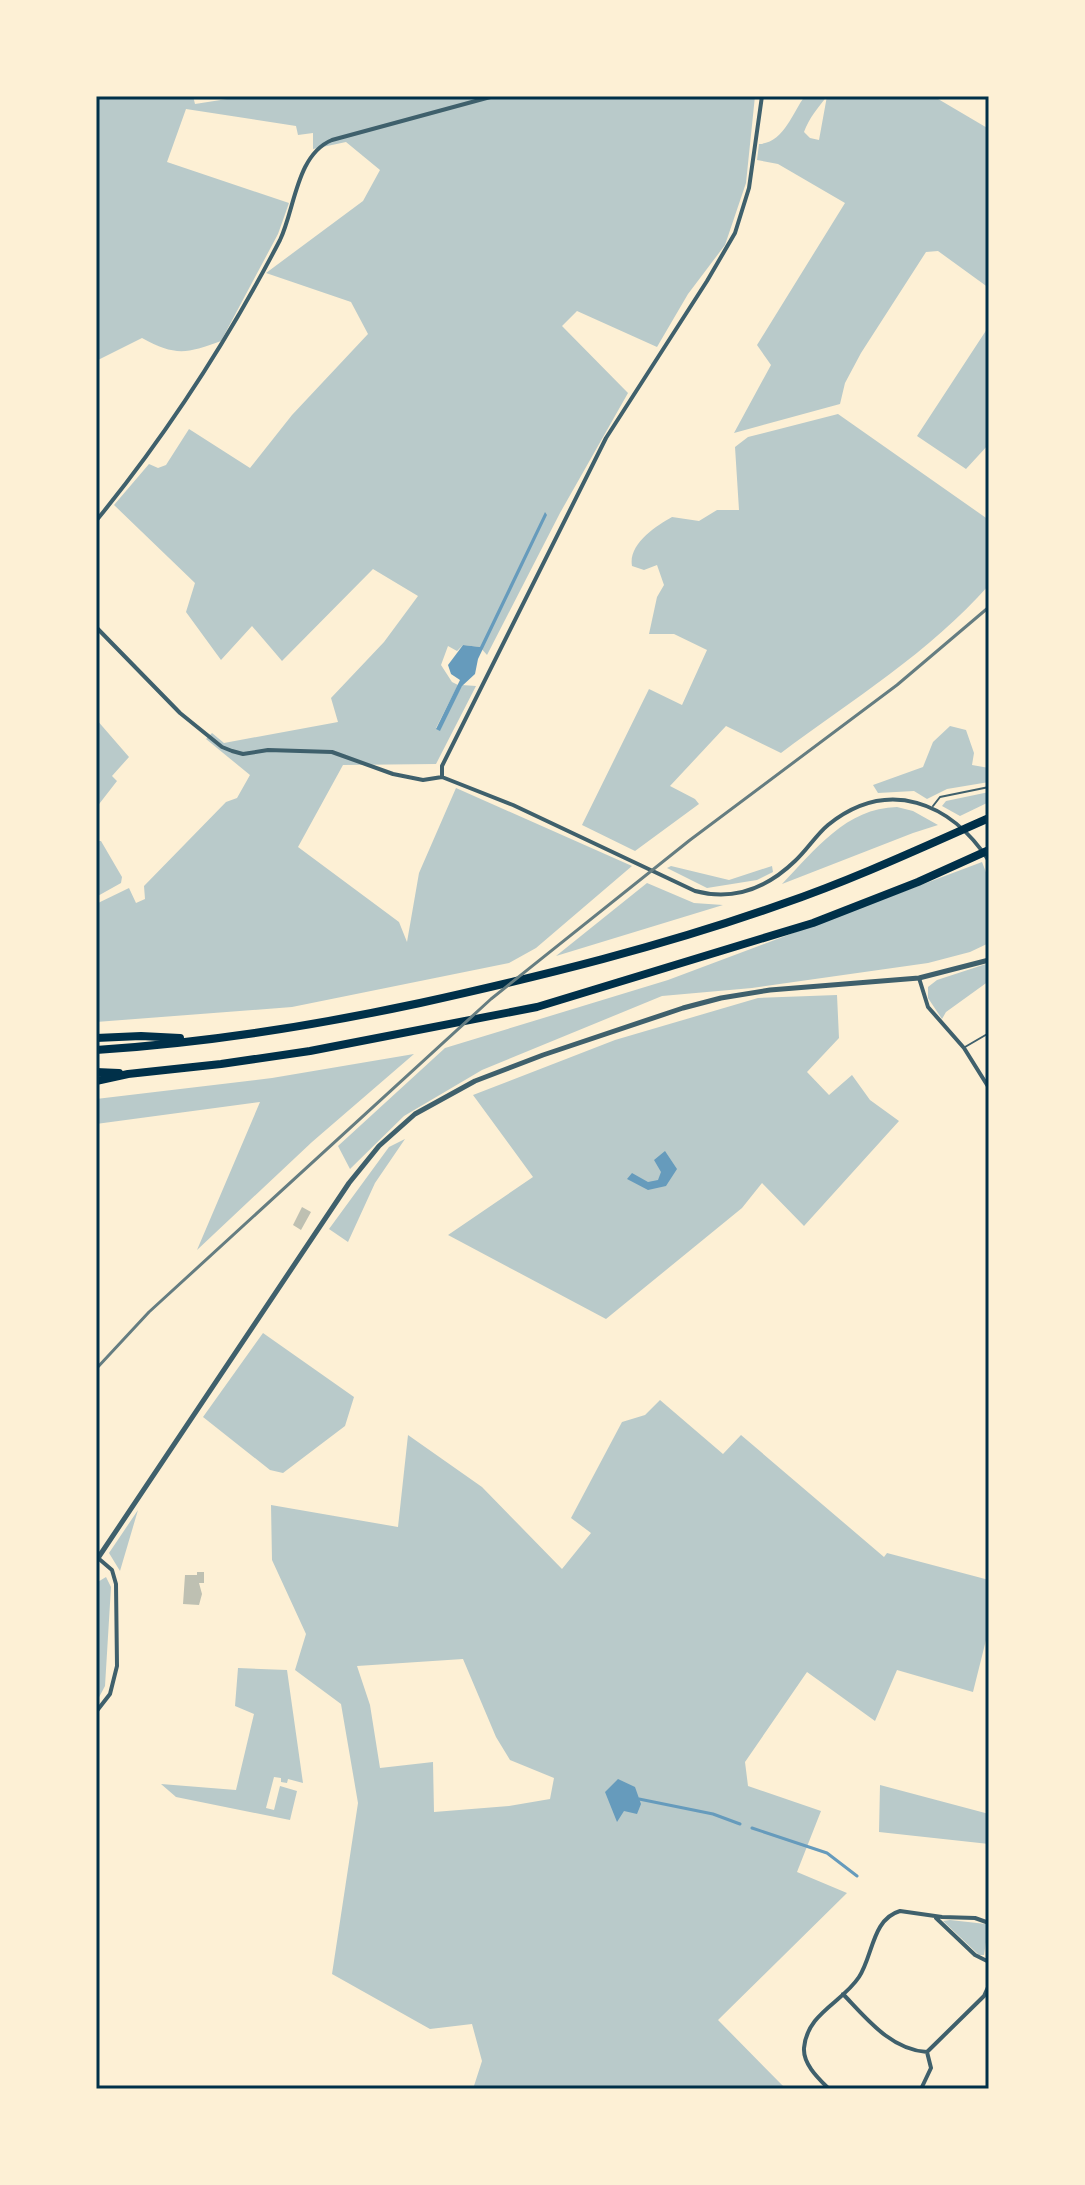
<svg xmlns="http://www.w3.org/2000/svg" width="1085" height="2185" font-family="'Nunito Sans',sans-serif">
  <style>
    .green { fill: #b9caca; fill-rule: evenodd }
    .water { fill: #669bbc }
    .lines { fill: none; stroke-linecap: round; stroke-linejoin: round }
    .stream { stroke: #669bbc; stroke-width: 3 }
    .building { fill: #bec0b2 }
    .service { stroke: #3f606c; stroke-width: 2 }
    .minor { stroke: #3f606c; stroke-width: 4 }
    .tertiary { stroke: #3f606c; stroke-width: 5 }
    .motorway { stroke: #003049; stroke-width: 8 }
    .rail { stroke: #657d81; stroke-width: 3 }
    .neatline { fill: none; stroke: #003049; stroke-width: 3 }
  </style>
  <rect width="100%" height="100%" fill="#fdf0d5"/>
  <!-- green -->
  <path class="green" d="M96,96H193L195,104L227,99L228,96H755L746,183L725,245L688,294L657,347L577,311L562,326L628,393L560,513L487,655L480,647L463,645L457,651L448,646L441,665L452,682L458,685L436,728L440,730L462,685L476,686L436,764L343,765L298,847L399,922L407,942L419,873L456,788L632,866L536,948L509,963L292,1007L96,1022V904L129,888L136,903L145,899L144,886L226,802L237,798L250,775L206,739L212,733L224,743L338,722L331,698L384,642L418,596L373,569L282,661L252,626L221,660L186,612L195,583L114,505L149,464L158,468L166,465L189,429L250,468L292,415L368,334L351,302L266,273L363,201L380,170L346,142L313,149V133L298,135L296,126L186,109L167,162L289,203L278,234L221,341C186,354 175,356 142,338L96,361Z
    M805,96H933L989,129V288L938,251L926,252L861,353L845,383L840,404L734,433L771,365L757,345L845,203L778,164L757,160L759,144C784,143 792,113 805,96ZM827,96L819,140L810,138L804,132C809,118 818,108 827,96Z
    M989,326V444L966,469L917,436Z
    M838,414L989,520V585C930,652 852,700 781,753L726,726L670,786L695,799L699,804L635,851L582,825L649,689L682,705L707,650L674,634H649L657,597L664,585L657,565L644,570L632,566C628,544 656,526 672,517L699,521L717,510H739L735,447L748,437Z
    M96,719L129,757L112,776L117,781L96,808Z
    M950,726L966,730L974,753L972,765L989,768V782L947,789L927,799L914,791L878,793L873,785L923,767L933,742Z
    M989,792V802L960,816L942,806L946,801Z
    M897,807L913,811L938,825L913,833L782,884C815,850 846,808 897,807Z
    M96,841H101L122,877L121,883L96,897Z
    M982,862L989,880V943L970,952L928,963L752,988L662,996L482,1070L404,1116L350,1169L338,1146L445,1048L668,980Z
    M671,866L729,880L772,866L773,872L757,880L707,888L667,868Z
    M647,883L694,903L723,905L556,956Z
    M989,963V981L946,1012L942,1019L928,998V987L937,980Z
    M837,995L839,1038L807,1072L829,1095L852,1075L870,1100L899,1121L804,1226L762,1183L742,1208L606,1319L448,1235L533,1177L473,1095L615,1040L758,998Z
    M414,1054L312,1142L197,1250L260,1102L96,1124V1099L272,1078Z
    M405,1139L375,1183L348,1242L329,1229L389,1147Z
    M263,1333L354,1397L345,1426L283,1473L270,1470L203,1417Z
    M660,1400L723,1454L741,1435L884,1557L887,1553L989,1580V1636H987L973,1692L897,1670L875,1721L807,1672L745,1762L748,1786L821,1811L797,1872L847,1893L718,2020L786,2089H473L482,2061L472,2024L430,2029L332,1974L358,1803L341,1704L295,1670L306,1634L272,1560L271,1505L398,1527L408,1435L482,1487L562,1569L591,1533L571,1518L622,1422L645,1415ZM463,1659L496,1737L510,1760L554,1778L550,1799L509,1806L434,1812L433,1762L380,1768L370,1705L357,1666Z
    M138,1510L120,1571L109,1553Z
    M106,1577L111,1587L105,1686L96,1703V1583Z
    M238,1668L287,1670L303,1783L288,1779L287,1783L281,1782V1778L274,1777L266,1808L274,1810L280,1786L297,1791L290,1820L176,1797L161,1784L236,1790L254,1714L235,1706Z
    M880,1785L989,1814V1844L879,1832Z
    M950,1920L986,1924L988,1929L984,1955H979L943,1921Z"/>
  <!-- water -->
  <path class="water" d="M545,512L547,515L478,659L475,674L462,686L440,731L436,729L460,680L451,674L448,665L463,645L480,647Z
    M665,1151L677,1169L666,1186L648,1190L627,1179L632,1173L648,1182L658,1180L661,1172L654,1160Z
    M618,1779L635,1787L641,1804L637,1814L624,1811L617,1822L605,1792Z"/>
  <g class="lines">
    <!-- stream -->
    <path class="stream" d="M639,1799L713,1814L740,1824
      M752,1828L827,1853L857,1876"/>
  </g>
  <!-- building -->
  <path class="building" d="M302,1207L311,1212L301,1230L293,1225Z
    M197,1572H204V1583H199L202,1594L199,1605L183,1604L185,1575H197Z"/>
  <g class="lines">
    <!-- service -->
    <path class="service" d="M933,806L940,797L989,787
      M965,1047L989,1033"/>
    <!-- minor -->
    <path class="minor" d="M96,521C167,434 228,340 280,240C295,209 296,155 332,140L494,96
      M96,627L180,713L222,747L232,751L243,754L268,750L332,752L393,774L423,780L442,777L513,805L695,891C733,901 767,888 795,861C807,850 816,835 828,825C888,777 951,802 989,861
      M442,777V766L606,438L707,281L735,233L749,188L762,96
      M919,978L928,1007L964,1048L989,1088
      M96,1712L110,1694L117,1666L116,1584L112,1570L98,1558
      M936,1918L975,1955L989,1962
      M843,1994C866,2018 891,2050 927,2052L984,1996L989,1985
      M829,2089C818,2078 803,2064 804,2048C807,2013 842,2003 859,1977C873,1956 872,1919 900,1911L942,1917L975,1918L989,1923
      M921,2089L931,2068L927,2052"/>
    <!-- tertiary -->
    <path class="tertiary" d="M96,1561L349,1183L379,1146L415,1114L475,1081L543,1055L683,1008L721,998L770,990L919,978L989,960"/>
    <!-- motorway -->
    <path class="motorway" d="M96,1038L141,1036L180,1038
      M96,1050C205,1043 313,1026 420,1003C542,976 664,946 782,904C852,880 921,848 989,818
      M96,1072L119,1073
      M96,1081L128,1074L221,1064L310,1051L537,1007L813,923L918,882L989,850"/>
    <!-- rail -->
    <path class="rail" d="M96,1369L149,1312L491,999L690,840L897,685L989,607"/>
  </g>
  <!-- border -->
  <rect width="1085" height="2185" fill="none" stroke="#fdf0d5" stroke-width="196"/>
  <rect x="98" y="98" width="889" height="1989" class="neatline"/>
</svg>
